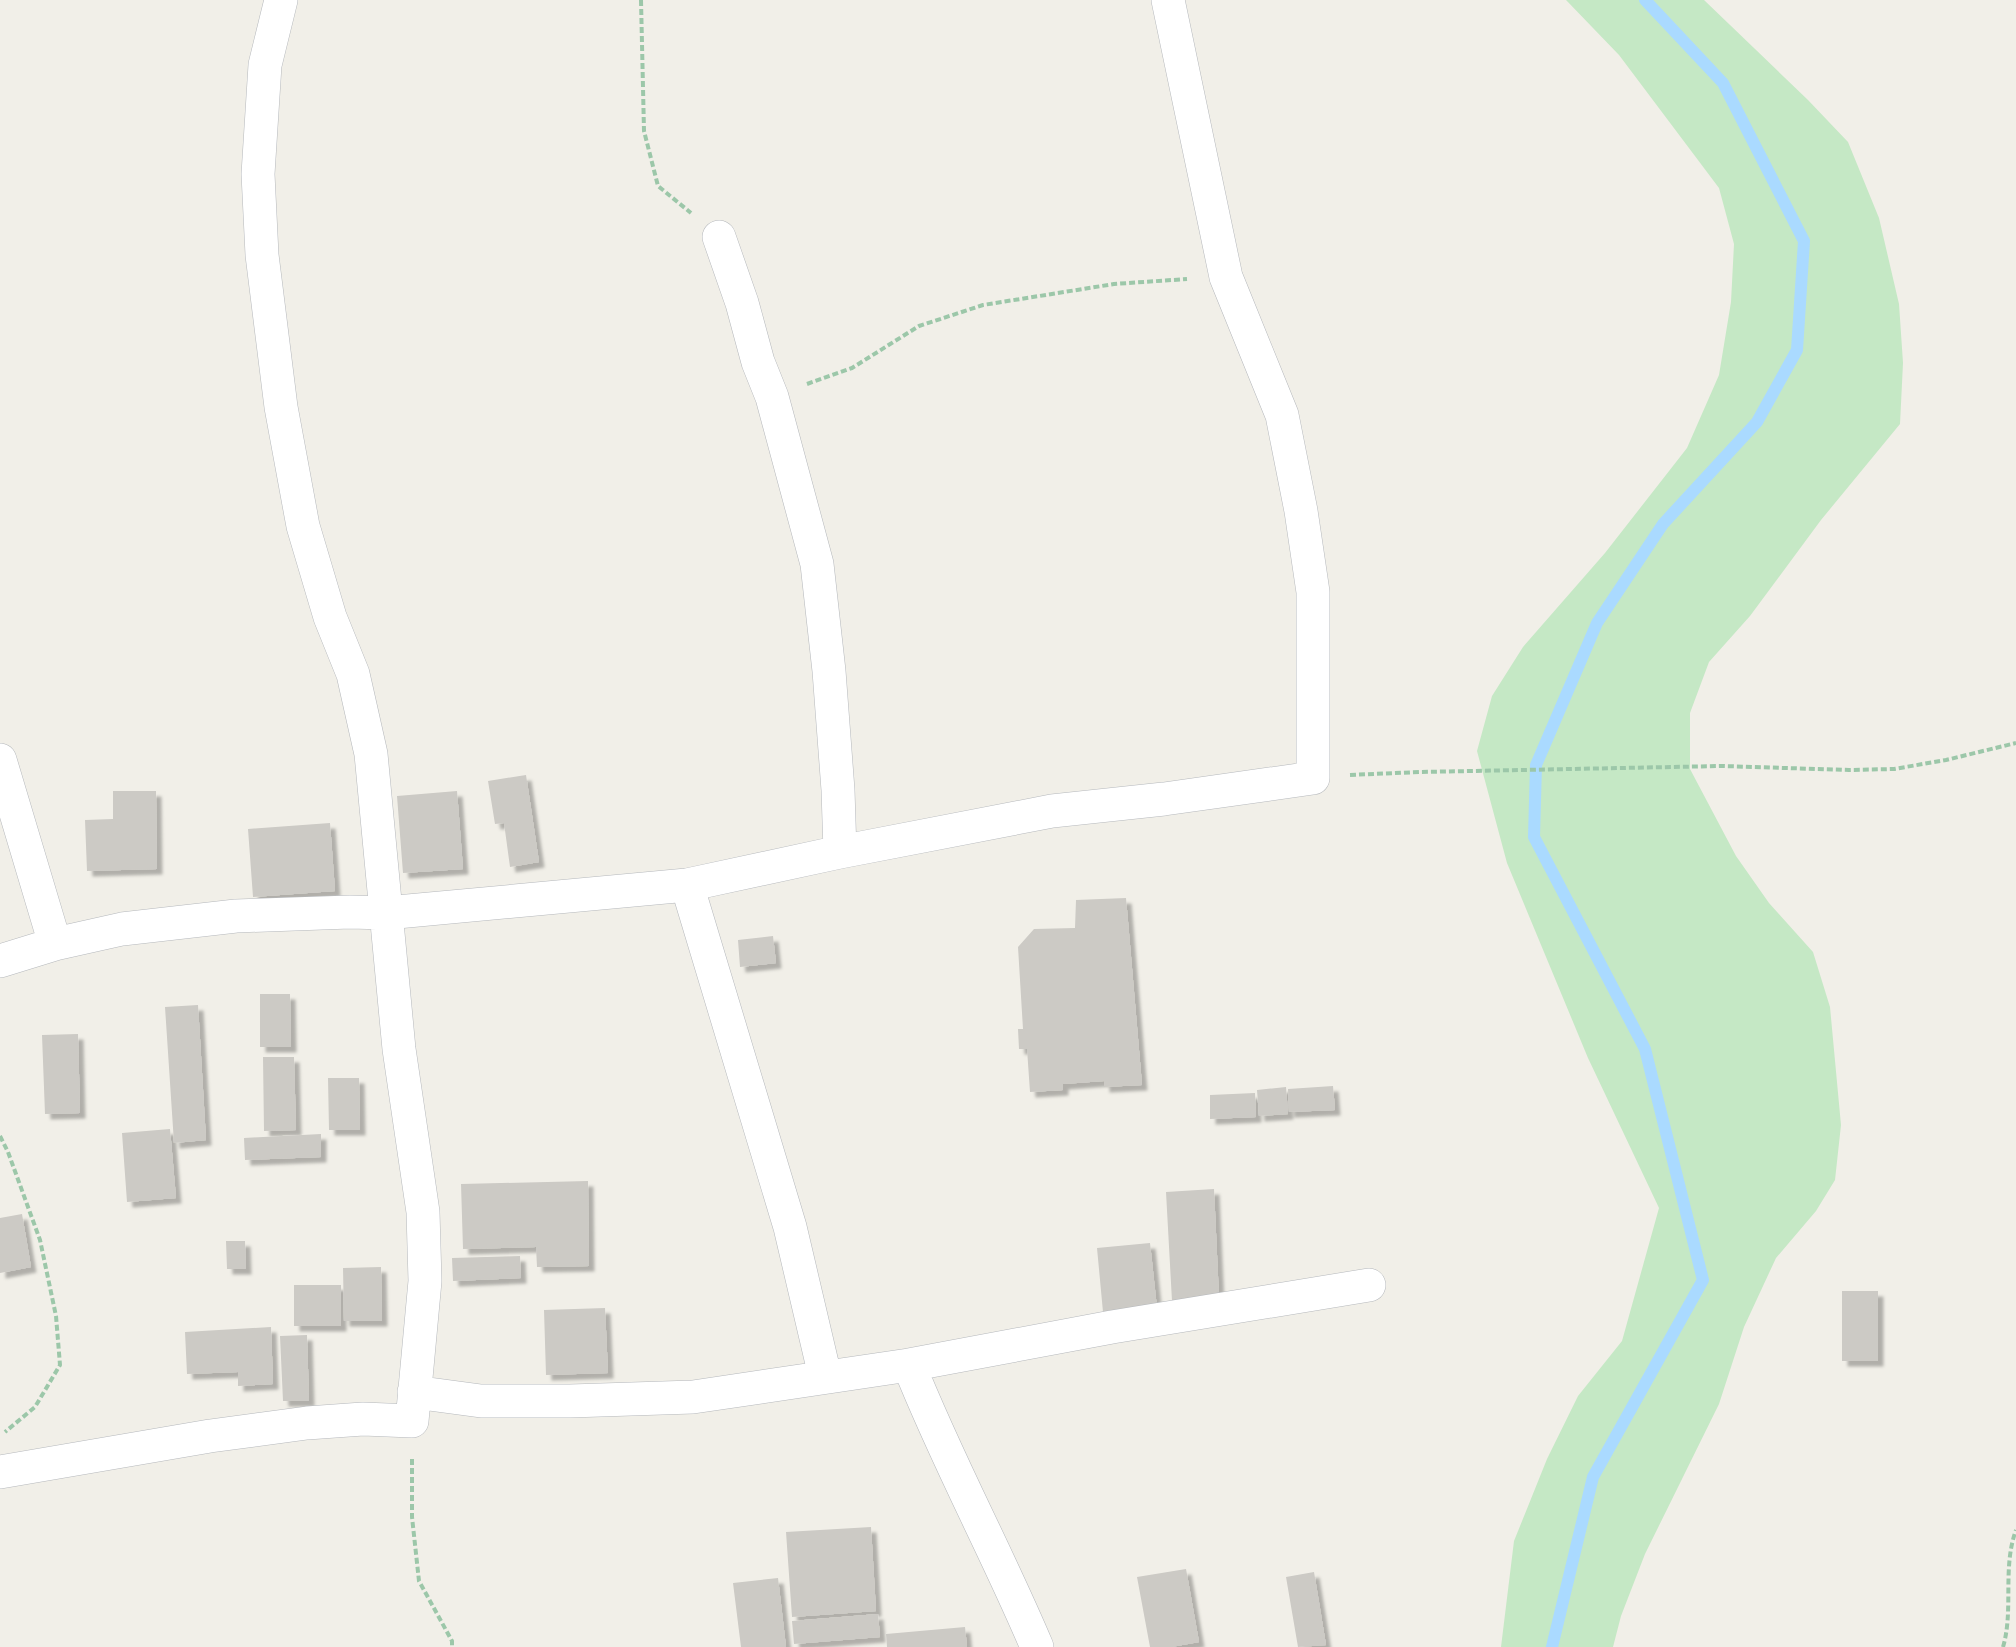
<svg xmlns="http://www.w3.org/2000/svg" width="2016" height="1647" font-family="Barlow,sans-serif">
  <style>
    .green { fill: #c5e8c5 }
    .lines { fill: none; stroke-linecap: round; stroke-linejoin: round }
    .stream { stroke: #aadaff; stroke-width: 12 }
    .building { fill: #cccac5; filter: url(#shadow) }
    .minor-casing { stroke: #b5b8bc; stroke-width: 34 }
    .path { stroke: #9cc7a9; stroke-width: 4; stroke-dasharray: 6 3; stroke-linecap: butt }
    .minor { stroke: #fff; stroke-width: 33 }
  </style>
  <defs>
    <filter id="shadow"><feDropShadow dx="5.5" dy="5.5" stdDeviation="1.5" flood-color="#0004"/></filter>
  </defs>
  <rect width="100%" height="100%" fill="#f1efe8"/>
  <!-- green -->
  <path class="green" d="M1566,0H1704L1808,100L1848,142L1879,218L1899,304L1903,363L1900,424L1821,520L1750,616L1709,662L1690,713V769L1736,856L1769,903L1813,952L1830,1007L1841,1125L1835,1180L1816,1211L1776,1258L1744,1327L1719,1404L1645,1554L1621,1616L1613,1647H1501L1514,1541L1547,1459L1578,1396L1622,1341L1659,1208L1588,1058L1507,863L1477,751L1492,696L1523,647L1605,553L1687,448L1719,375L1731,302L1734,244L1719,188L1619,55Z"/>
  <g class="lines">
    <!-- stream -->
    <path class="stream" d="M1552,1647L1593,1477L1703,1280L1645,1049L1534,837L1536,765L1597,623L1663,524L1757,422L1797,350L1804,241L1723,83L1645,0"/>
  </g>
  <!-- building -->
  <path class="building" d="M526,775L539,862L510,867L504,823L495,824L488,781Z
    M113,791H156L157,869L87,871L85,820L113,819Z
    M457,791L463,869L403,873L397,796Z
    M330,823L335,891L253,897L248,829Z
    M1126,898L1142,1085L1104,1087V1081L1063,1084V1090L1030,1092L1027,1049H1019L1018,1029H1023L1018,947L1034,929L1075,928L1076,900Z
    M773,936L776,963L740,967L738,940Z
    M260,994H290L291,1047H260Z
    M198,1005L206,1140L174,1143L165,1007Z
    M78,1034L80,1113L45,1114L42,1035Z
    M263,1057H294L296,1130L264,1131Z
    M328,1078H359L360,1130H329Z
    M1333,1086L1335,1110L1289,1112L1288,1089Z
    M1286,1087L1288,1114L1259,1116L1257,1090Z
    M1255,1093L1256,1117L1210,1119V1095Z
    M170,1129L176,1198L127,1202L122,1133Z
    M321,1134V1157L245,1160L244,1138Z
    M588,1181L589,1266L537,1267L536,1247L463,1249L461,1184Z
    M1214,1189L1219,1298L1172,1301L1166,1192Z
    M22,1214L31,1267L0,1273V1218Z
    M226,1241H245L246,1269H227Z
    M1150,1243L1157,1308L1103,1312L1097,1248Z
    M520,1256L521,1278L453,1281L452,1258Z
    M381,1267L382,1321H344L343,1268Z
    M294,1285H341V1326H294Z
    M1842,1291H1878V1361H1842Z
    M605,1308L608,1373L546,1375L544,1310Z
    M271,1327L273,1384L238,1386V1372L187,1374L185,1332Z
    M307,1335L309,1401H283L280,1336Z
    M871,1527L876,1611L792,1617L786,1532Z
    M1186,1569L1199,1642L1171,1647H1150L1137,1577Z
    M1314,1572L1326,1645L1298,1647L1286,1577Z
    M778,1578L786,1647H741L733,1583Z
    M878,1614L880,1637L794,1644L792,1621Z
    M965,1627L967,1647H887L886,1634Z"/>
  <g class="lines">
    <defs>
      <path id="minor" d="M719,237L742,303L758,362L772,397L817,564L829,671L838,790L840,852
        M0,760L55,944
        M687,885L790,1227L825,1376
        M0,961L55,944L122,929L236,916L350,912L386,913L687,885L840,852L1052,811L1164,799L1313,778V592L1301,511L1282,415L1226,277L1168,0
        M909,1365C947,1461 997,1552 1037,1647
        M414,1392L481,1401H570L693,1397L909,1365L1112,1327L1369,1285
        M0,1472L210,1436L307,1423L363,1419L412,1421L425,1281L423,1212L399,1049L371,754L353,674L330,617L303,526L281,407L262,255L258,174L265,65L281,0"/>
    </defs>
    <!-- minor casing -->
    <use href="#minor" class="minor-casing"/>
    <!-- path -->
    <path class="path" d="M641,0L644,131L658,186L691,213
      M807,384L852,368L919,326L983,305L1114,284L1187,279
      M1350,775L1420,772L1722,766L1849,770L1894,769L1946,760L2016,743
      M0,1136L8,1152L40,1240L56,1316L60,1365L35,1407L5,1432
      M412,1459V1517L419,1581L452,1641V1647
      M2003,1647C2014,1610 2002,1568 2016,1530"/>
    <!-- minor -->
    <use href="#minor" class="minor"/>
  </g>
</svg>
